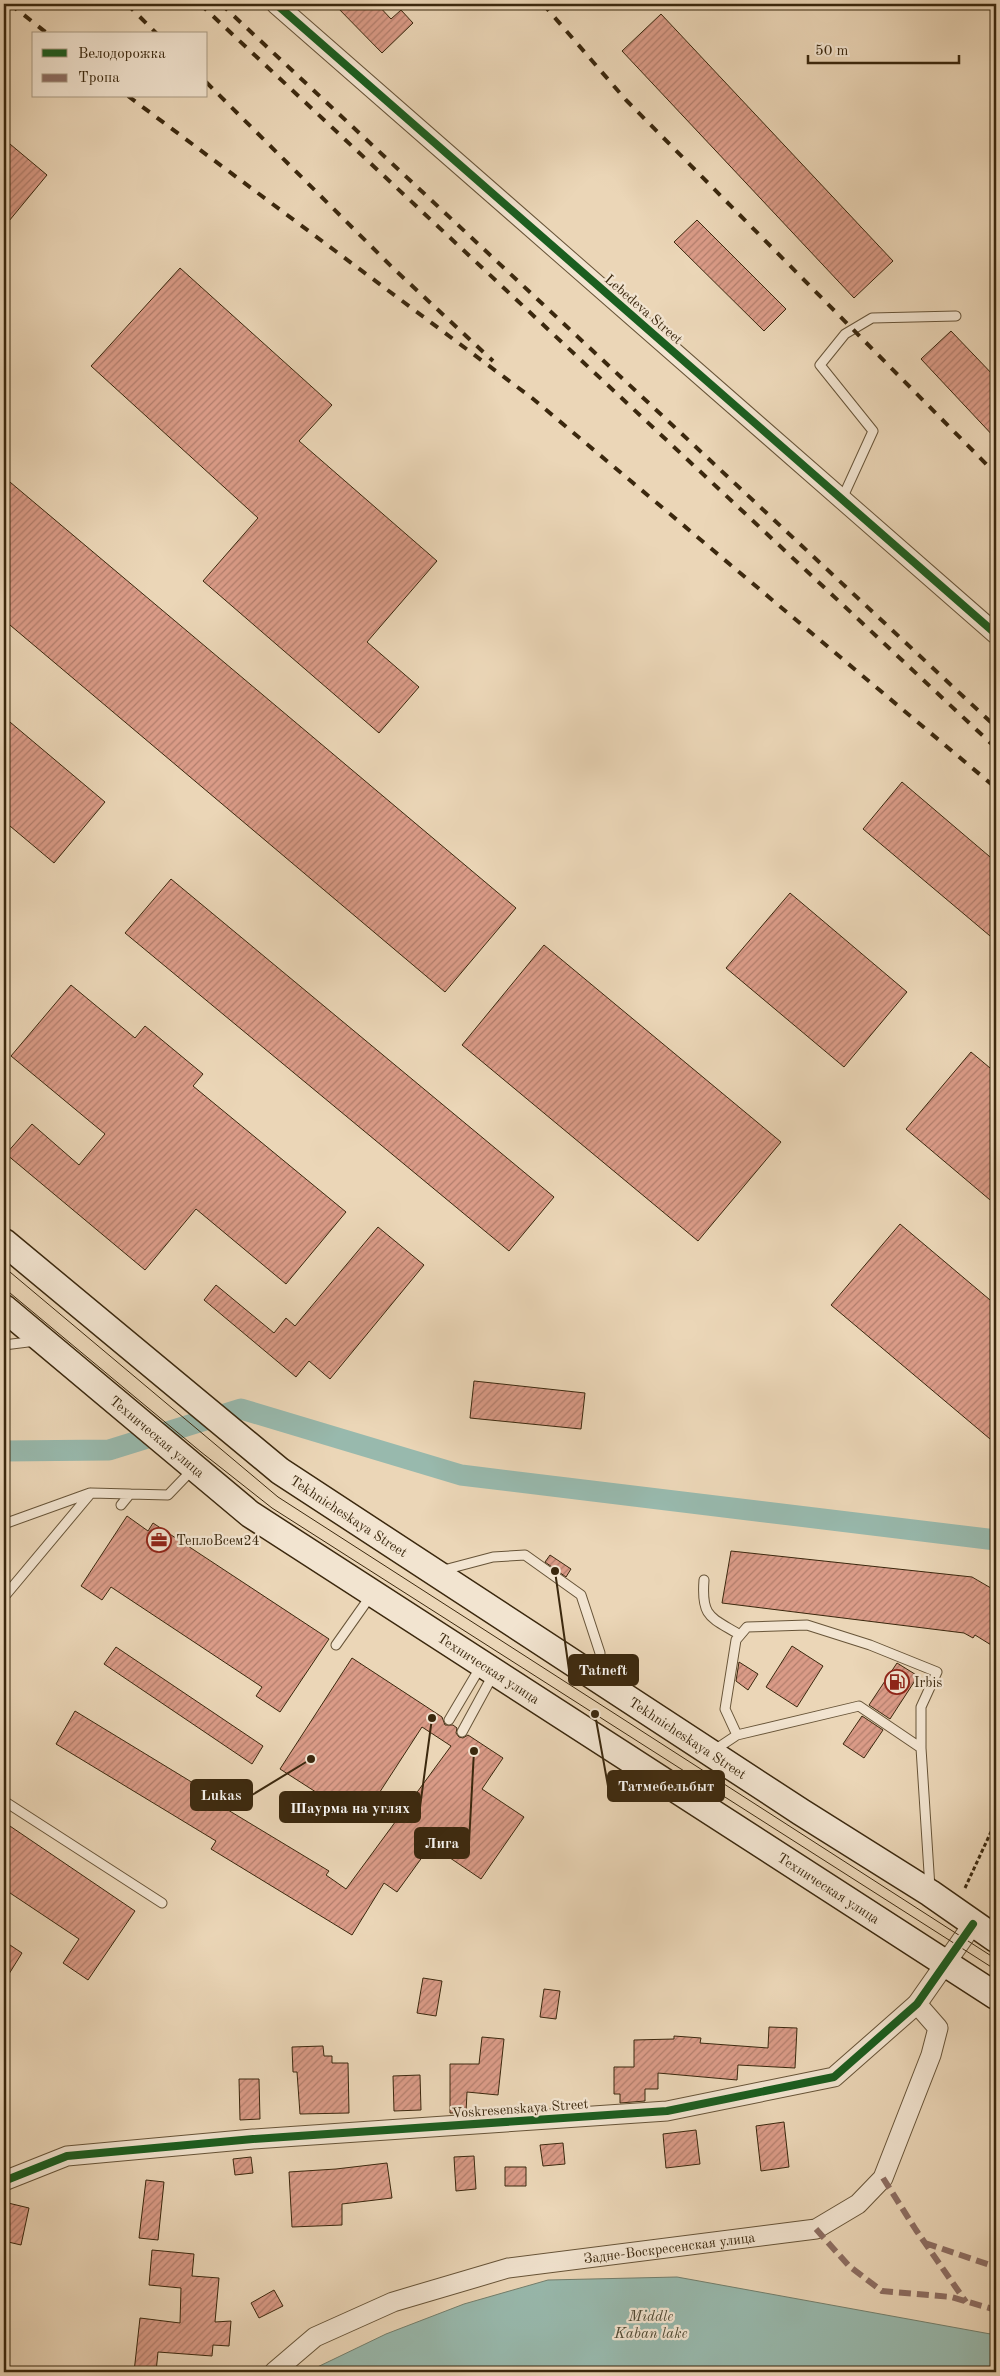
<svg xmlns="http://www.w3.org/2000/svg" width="1000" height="2376" font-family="'Old Standard TT',serif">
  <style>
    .water { fill: #98b9ad; stroke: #737f6d }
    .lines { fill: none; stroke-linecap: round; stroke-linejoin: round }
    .canal { stroke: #98b9ad; stroke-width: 21 }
    .building { fill: url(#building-hatch); stroke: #3b280e }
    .service-casing { stroke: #675438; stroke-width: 11 }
    .minor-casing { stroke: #675438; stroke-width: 21 }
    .secondary-casing { stroke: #3b280e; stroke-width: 29 }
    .path { stroke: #3b280e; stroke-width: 3; stroke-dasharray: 4 2.5; stroke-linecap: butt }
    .service { stroke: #f2e4d0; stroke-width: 9 }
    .minor { stroke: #f2e4d0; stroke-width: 19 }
    .secondary { stroke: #f2e4d0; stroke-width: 26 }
    .tram { stroke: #3b280e; stroke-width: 1 }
    .rail { stroke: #3b280e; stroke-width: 4; stroke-dasharray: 9 9; stroke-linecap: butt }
    .quiet { stroke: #8d6e63; stroke-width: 6; stroke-dasharray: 12 6; stroke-linecap: butt }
    .cycleway-casing { stroke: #f2e4d0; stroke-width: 11 }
    .cycleway { stroke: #1b5e20; stroke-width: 8 }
    .labels { text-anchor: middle; stroke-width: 4.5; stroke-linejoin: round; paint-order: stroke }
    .street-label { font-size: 14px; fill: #3b280e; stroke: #f2e4d0 }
    .poi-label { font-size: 14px; fill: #3b280e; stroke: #f2e4d0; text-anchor: start }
    .water-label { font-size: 15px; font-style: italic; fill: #524c36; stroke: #f2e4d0 }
    .leader { fill: none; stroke: #3b280e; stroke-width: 2 }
    .callout-dot { fill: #3b280e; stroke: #f2e4d0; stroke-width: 2 }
    .callout { fill: #3b280e; stroke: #3b280e; stroke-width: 2 }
    .callout-label { font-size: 15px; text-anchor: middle; font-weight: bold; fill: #fff }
  </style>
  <defs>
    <pattern id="building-hatch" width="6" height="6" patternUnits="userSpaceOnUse" patternTransform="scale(1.25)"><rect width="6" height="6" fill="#da9b87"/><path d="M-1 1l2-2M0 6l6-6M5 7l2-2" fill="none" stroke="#b27e6d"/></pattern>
  </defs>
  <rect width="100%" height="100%" fill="#ebd6b7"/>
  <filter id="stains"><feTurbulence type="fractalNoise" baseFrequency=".004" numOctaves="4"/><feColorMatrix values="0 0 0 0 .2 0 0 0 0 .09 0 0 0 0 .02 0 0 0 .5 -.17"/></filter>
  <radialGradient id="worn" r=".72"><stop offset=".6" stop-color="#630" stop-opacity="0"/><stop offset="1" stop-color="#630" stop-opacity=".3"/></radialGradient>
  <!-- water -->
  <path class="water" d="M677,2277L996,2335V2372H307L386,2334L464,2304L548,2280Z"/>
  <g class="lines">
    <!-- canal -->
    <path class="canal" d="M4,1451L109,1450L241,1409L461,1475L996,1540"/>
  </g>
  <!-- building -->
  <path class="building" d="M334,4H377L391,19L401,10L413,23L382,53Z
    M661,14L893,261L854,298L622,51Z
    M4,139L47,175L4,227Z
    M697,220L786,309L764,331L674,242Z
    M180,268L332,405L299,441L437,561L367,642L419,687L379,733L203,581L258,518L91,366Z
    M951,331L996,378V439L921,359Z
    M4,477L516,908L445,992L4,620Z
    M4,717L105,802L54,863L4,821Z
    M902,782L996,862V941L863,829Z
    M171,879L554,1197L509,1251L125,933Z
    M790,893L907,992L844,1067L726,968Z
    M544,945L781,1142L698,1241L462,1045Z
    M71,985L135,1038L145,1026L203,1074L193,1086L346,1212L286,1284L196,1209L145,1270L6,1154L32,1124L79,1165L105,1134L11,1056Z
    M971,1052L996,1073V1205L906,1129Z
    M900,1224L996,1305V1444L831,1305Z
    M378,1227L424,1265L330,1379L309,1361L296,1377L204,1300L216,1285L274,1333L286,1318L295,1326Z
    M474,1381L585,1393L581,1429L470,1418Z
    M127,1516L148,1531L153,1523L329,1639L280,1712L256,1696L262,1687L111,1587L102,1600L81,1586Z
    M731,1551L972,1577L996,1591V1648L975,1635L973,1638L964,1633L722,1603Z
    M550,1555L571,1569L566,1577L545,1562Z
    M792,1646L823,1666L797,1707L766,1687Z
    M116,1647L263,1746L252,1764L104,1664Z
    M352,1658L442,1717L445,1725H453L457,1728L456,1733L459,1737L463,1738L468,1735L503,1758L482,1789L524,1817L481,1879L431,1845L397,1892L384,1883L352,1935L211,1849L216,1841L56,1744L75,1711L226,1803L223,1807L329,1871L326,1875L346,1889L451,1746L422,1727L361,1821L280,1769Z
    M739,1662L758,1674L748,1690L736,1681Z
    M897,1663L918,1676L890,1719L869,1705Z
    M862,1716L883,1730L864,1758L843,1744Z
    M4,1822L135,1911L88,1980L63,1963L79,1939L4,1889Z
    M4,1941L22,1953L4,1982Z
    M423,1978L442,1981L436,2016L417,2013Z
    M544,1989L560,1991L556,2019L540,2017Z
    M769,2027L797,2028L795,2068L738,2065L737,2080L658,2073V2089H645V2101L620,2103V2094H614V2067H634V2040L674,2039V2036L701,2038L700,2043L768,2048Z
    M482,2037L504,2039L498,2095L467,2092L466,2113H450V2064H479Z
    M323,2046L324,2056H332V2063H348L349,2113L300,2114L297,2072H293L292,2047Z
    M420,2075L421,2110L394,2111L393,2076Z
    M239,2079H259L260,2119L240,2120Z
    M784,2122L789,2167L761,2171L756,2126Z
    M696,2130L700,2164L666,2168L663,2134Z
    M563,2143L565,2164L543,2166L540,2145Z
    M474,2156L476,2189L456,2191L454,2157Z
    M251,2157L253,2173L235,2175L233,2159Z
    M387,2163L392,2198L342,2204V2225L292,2227L289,2172L336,2169Z
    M505,2167H526V2186H505Z
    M146,2180L164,2182L158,2240L139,2238Z
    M4,2202L29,2208L21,2245L4,2241Z
    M152,2250L194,2254L192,2276L219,2278L215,2322L231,2321L229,2346L213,2345L212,2356L158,2352L156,2372H134L140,2318L180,2323L181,2288L149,2285Z
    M274,2290L283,2306L259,2318L251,2303Z"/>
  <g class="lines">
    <defs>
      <path id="service" d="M842,499L873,431L820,365L845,334L872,318L956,316
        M4,1345L36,1341
        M121,1505L130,1494
        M4,1524L90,1493
        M440,1571L493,1557L525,1555L581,1595L600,1653L599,1676
        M704,1580C701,1618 711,1617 740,1635
        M4,1597L91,1493L168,1495L192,1470
        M336,1645L372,1594
        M449,1720L481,1666
        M462,1732L493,1675
        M737,1735L725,1709L736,1640L747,1627L807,1625L870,1645L937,1672L921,1707V1748
        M713,1751L737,1735L859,1706L921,1748L930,1888
        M4,1801L162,1903"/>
      <g id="minor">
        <path d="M276,4L996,634"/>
        <path d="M4,2181L67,2156L253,2139L667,2111L834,2077L917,2004L973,1924"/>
        <path id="s1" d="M274,2372L315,2337L393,2302L508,2268L816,2229L858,2204L883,2178L931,2055L938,2028L917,2004"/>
      </g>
      <g id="secondary">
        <path id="s2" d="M4,1242L280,1471L801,1812L930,1893L996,1939"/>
        <path id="s3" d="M4,1308L250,1514L996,1996"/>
      </g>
    </defs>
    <!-- service casing -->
    <use href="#service" class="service-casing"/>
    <!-- minor casing -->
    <use href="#minor" class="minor-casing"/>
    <!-- secondary casing -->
    <use href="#secondary" class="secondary-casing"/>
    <!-- path -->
    <path class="path" d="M965,1888L996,1821"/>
    <!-- service -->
    <use href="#service" class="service"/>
    <!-- minor -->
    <use href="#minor" class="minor"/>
    <!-- secondary -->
    <use href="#secondary" class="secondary"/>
    <!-- tram -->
    <path class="tram" d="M4,1267L278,1497L996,1959
      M4,1288L201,1452L272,1508L996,1970"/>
    <!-- rail -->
    <path class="rail" d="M10,4L48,34
      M127,4L157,34
      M200,4L996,748
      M221,4L996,727
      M543,4L626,100L996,474
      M206,82L394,269L493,361
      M128,96L532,398L996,788"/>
    <!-- quiet -->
    <path class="quiet" d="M883,2178L916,2230L966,2302
      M816,2229L849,2266L882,2291L951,2297L996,2310
      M925,2243L996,2267"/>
    <defs>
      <path id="cycleway" d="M276,4L996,634
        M4,2181L67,2156L253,2139L667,2111L834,2077L917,2004L973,1924"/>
    </defs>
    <!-- cycleway casing -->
    <use href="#cycleway" class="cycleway-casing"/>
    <!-- cycleway -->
    <use href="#cycleway" class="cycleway"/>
  </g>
  <!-- icons -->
  <defs>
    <symbol id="office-ring" viewBox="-11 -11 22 22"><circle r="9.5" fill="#f2e4d0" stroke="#8f2418" stroke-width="1.5"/><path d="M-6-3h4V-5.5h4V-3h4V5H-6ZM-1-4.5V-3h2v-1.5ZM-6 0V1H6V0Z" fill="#8f2418"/></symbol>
    <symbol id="fuel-ring" viewBox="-11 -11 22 22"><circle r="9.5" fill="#f2e4d0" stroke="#8f2418" stroke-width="1.5"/><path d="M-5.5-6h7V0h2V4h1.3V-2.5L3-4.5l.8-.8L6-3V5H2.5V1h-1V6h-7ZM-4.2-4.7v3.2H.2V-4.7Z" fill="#8f2418"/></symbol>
  </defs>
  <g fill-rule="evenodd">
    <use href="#office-ring" x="145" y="1526" width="28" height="28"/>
    <use href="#fuel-ring" x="883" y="1668" width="28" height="28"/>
  </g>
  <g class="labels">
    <!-- street labels -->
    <g class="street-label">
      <text transform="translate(644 309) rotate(41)" y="5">Lebedeva Street</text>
      <text dy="5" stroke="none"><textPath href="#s3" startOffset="200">Техническая улица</textPath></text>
      <text dy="5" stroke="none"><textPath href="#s2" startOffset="441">Tekhnicheskaya Street</textPath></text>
      <text dy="5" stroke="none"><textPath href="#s3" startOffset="605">Техническая улица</textPath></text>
      <text dy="5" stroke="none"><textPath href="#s2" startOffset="846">Tekhnicheskaya Street</textPath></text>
      <text dy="5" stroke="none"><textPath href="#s3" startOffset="1010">Техническая улица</textPath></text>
      <text transform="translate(520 2108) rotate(-4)" y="5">Voskresenskaya Street</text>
      <text dy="5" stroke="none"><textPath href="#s1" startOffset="422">Задне-Воскресенская улица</textPath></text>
    </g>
    <!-- poi labels -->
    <g class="poi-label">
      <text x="176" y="1545">ТеплоВсем24</text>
      <text x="914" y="1687">Irbis</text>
    </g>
    <!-- water labels -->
    <g class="water-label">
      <text x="651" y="2321">Middle<tspan x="651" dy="17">Kaban lake</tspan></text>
    </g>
  </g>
  <!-- callouts -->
  <path class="leader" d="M555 1571L569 1670M595 1714L608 1786M311 1759L252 1795M432 1718L420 1807M474 1751L469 1843"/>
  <g class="callout-dot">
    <circle cx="555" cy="1571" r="5"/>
    <circle cx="595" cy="1714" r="5"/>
    <circle cx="311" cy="1759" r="5"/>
    <circle cx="432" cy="1718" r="5"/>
    <circle cx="474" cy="1751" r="5"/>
  </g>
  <g class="callout">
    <rect x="569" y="1655" width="69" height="30" rx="5"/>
    <rect x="608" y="1771" width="116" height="30" rx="5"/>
    <rect x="191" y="1780" width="61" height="30" rx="5"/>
    <rect x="280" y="1792" width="140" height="30" rx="5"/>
    <rect x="415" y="1828" width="54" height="30" rx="5"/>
  </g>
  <g class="callout-label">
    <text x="603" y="1675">Tatneft</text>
    <text x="666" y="1791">Татмебельбыт</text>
    <text x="221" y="1800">Lukas</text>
    <text x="350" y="1813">Шаурма на углях</text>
    <text x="442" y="1848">Лига</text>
  </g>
  <!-- margin -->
  <rect width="1000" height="2376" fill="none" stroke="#ebd6b7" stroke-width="20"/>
  <rect x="5" y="5" width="990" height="2366" fill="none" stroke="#3b280e" stroke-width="2.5"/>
  <rect x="10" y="10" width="980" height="2356" fill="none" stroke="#3b280e"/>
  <!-- legend -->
  <rect x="32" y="32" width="175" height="65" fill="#f2e4d0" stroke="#a99982"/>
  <rect x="42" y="49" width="25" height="8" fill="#1b5e20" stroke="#a99982"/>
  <text x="78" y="58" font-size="15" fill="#3b280e">Велодорожка</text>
  <rect x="42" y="74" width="25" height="8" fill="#8d6e63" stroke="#a99982"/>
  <text x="78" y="82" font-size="15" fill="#3b280e">Тропа</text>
  <!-- scale -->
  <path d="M808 55v8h151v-8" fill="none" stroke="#3b280e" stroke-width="2.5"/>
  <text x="815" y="55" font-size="15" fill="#3b280e" stroke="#f2e4d0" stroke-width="4" paint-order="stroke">50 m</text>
  <rect width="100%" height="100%" filter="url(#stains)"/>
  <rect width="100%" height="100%" fill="url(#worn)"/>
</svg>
